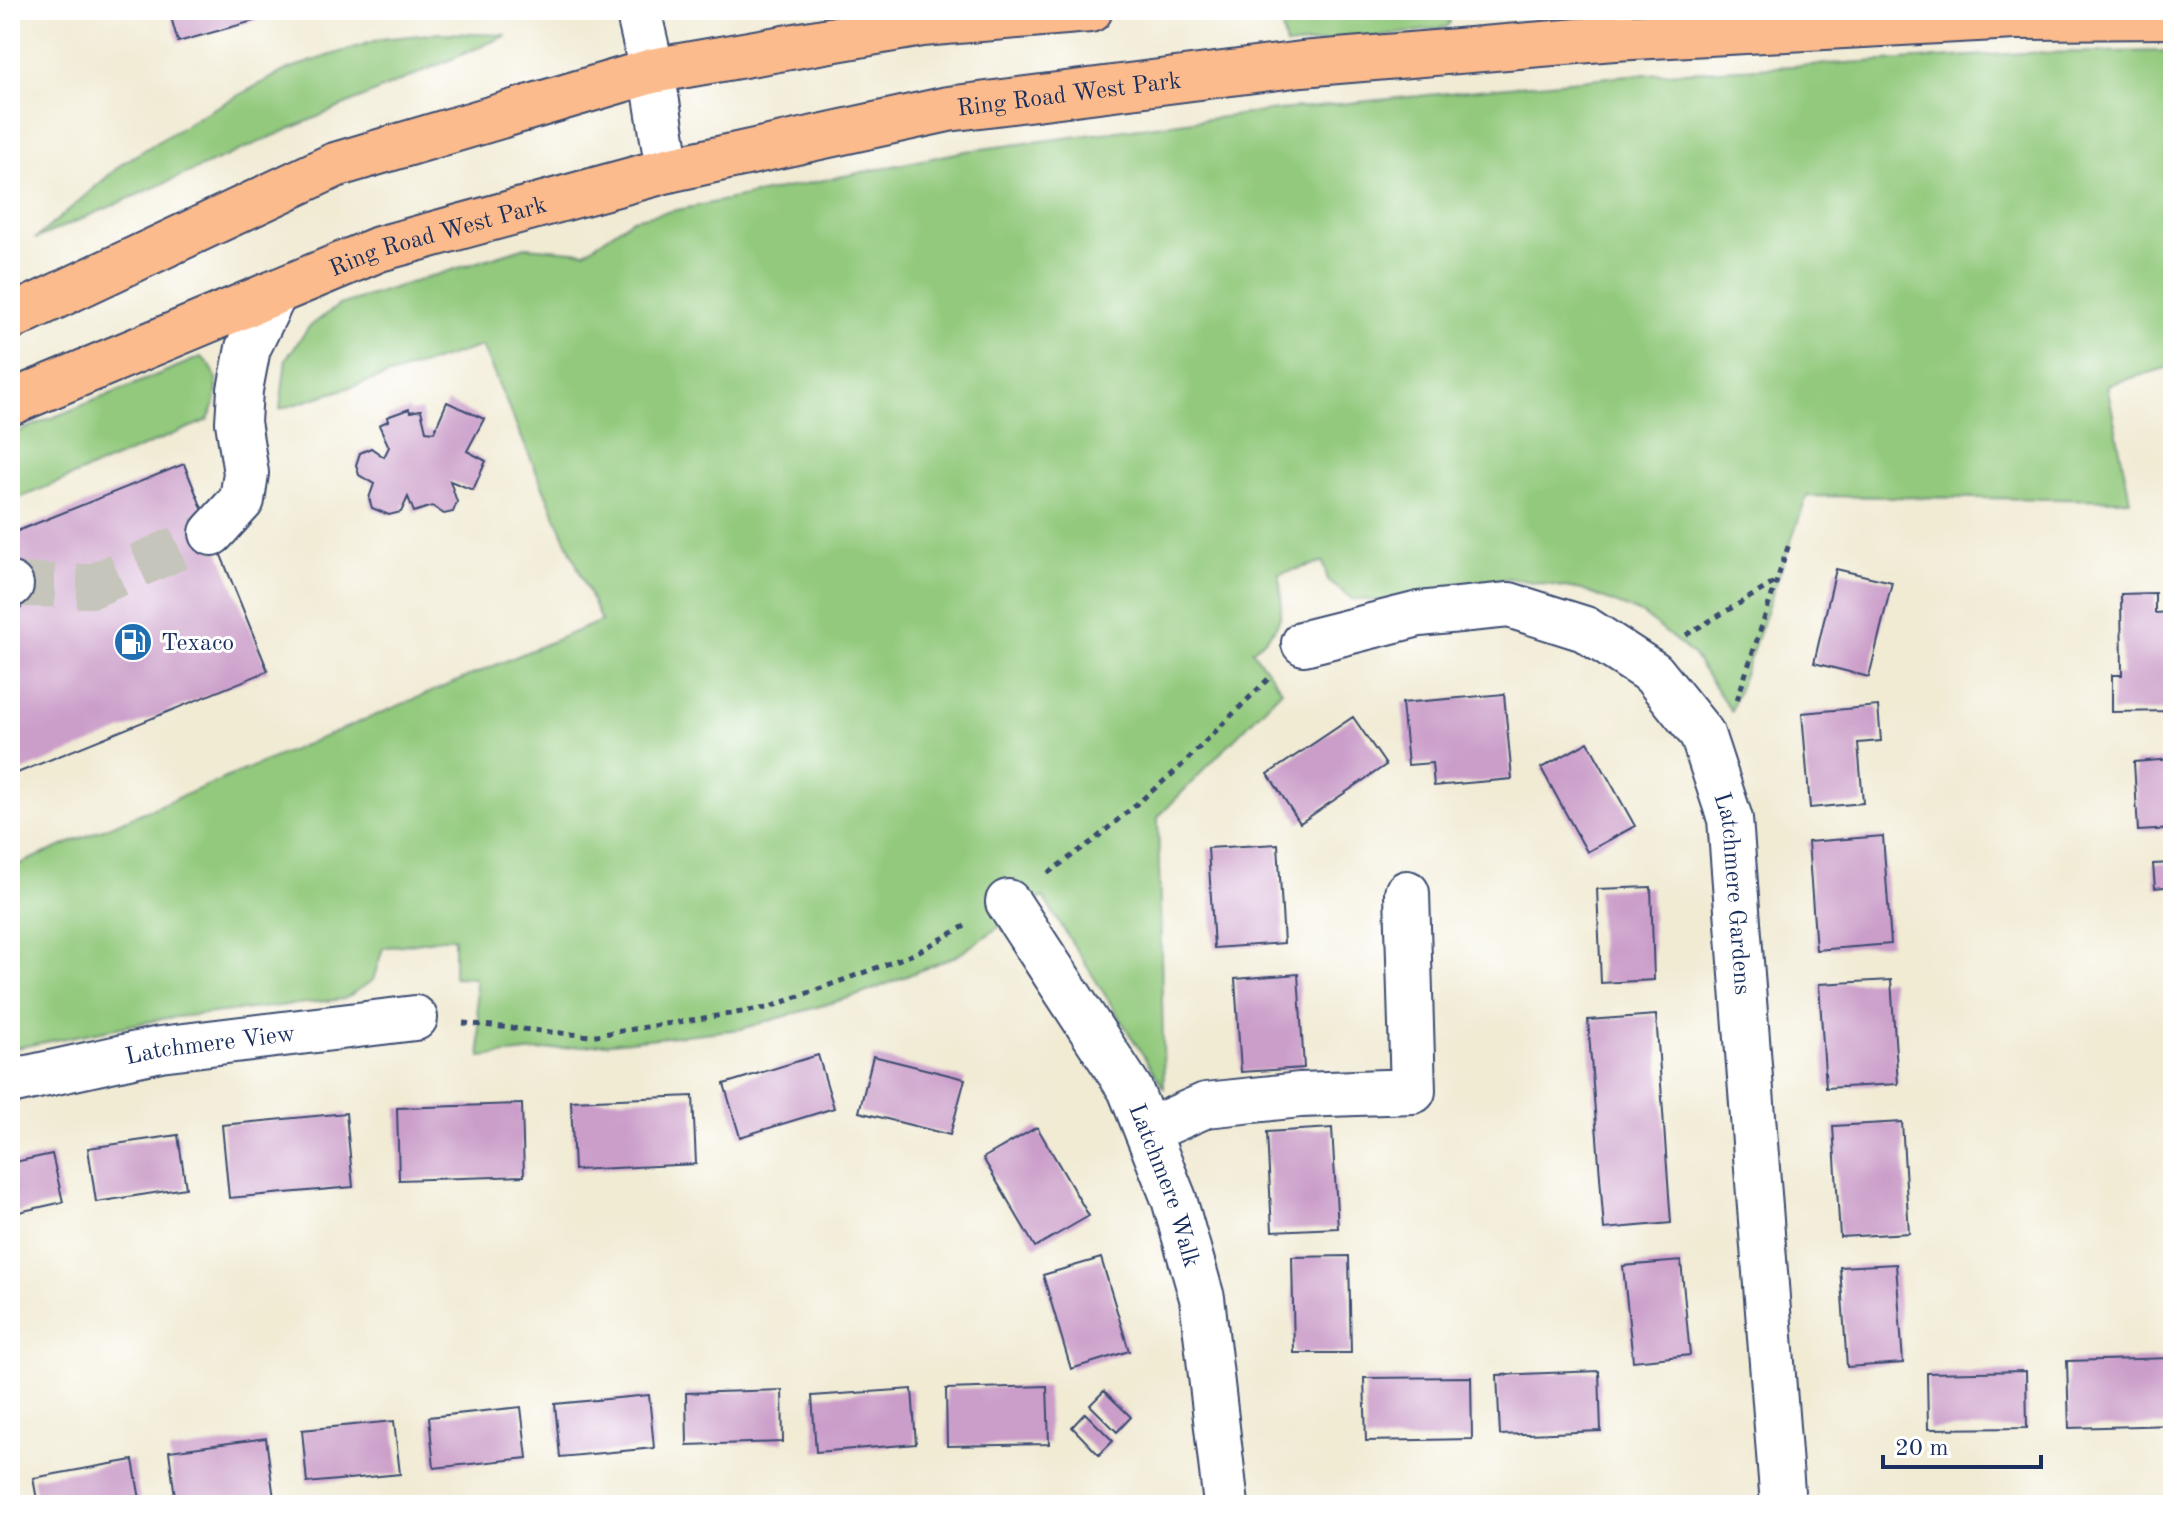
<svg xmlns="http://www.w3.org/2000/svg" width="2183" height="1515" font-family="'Old Standard TT',serif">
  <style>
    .green { fill: #92c97c; stroke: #567c6d; stroke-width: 2 }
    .building { fill: #cb9ec9 }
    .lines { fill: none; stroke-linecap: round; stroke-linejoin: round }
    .minor-tunnel { stroke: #c6c5bc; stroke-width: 44; stroke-dasharray: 44 22; stroke-linecap: butt }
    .minor-casing { stroke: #3b4b70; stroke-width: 48 }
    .highway-casing { stroke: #3b4b70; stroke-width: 48 }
    .path { stroke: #3b4b70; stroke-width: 5; stroke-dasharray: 6 6; stroke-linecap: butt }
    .minor { stroke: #fff; stroke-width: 44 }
    .highway { stroke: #fbbb8c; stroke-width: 44 }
    .labels { text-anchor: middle; stroke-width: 6; stroke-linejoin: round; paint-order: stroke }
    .street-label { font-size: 24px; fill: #1b2f5e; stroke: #fff }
    .poi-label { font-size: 24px; fill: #1b2f5e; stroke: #fff; text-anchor: start }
  </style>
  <rect width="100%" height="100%" fill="#fff"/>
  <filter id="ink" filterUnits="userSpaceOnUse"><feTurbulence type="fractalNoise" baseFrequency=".0125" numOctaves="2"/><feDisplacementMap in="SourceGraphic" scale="16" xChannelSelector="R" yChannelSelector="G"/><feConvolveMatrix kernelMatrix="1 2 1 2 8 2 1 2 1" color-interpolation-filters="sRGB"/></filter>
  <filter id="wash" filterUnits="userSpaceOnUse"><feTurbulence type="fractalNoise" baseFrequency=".006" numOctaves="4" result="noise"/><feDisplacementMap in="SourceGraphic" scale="32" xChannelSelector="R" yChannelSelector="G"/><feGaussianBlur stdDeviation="1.8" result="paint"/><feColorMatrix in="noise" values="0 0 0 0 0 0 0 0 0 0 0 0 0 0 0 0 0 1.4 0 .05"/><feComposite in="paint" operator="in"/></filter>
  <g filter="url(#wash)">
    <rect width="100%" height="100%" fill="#f1ebd4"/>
    <!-- green -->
    <path class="green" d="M1402,10H1447L1450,22L1447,27L1370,38L1286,46L1282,29L1291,21Z
      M440,33L507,35L35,239L123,163L207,112L288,69L381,39Z
      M2173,51V366L2107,385L2130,500L1807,496L1731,711L1692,654L1643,614L1582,590L1509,578L1446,587L1379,601L1352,599L1328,581L1323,562L1279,574C1283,614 1286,625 1252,650L1282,690L1158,817L1164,1088L1043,897L958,955L862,994L741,1029L481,1057L475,978L454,977V937L383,948L373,980L344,999L167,1018L10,1049V868L601,621L482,346L280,409L286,359L309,327L339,305L526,247L585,252L633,219L966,151L1269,111L1629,75L2026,53Z
      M201,357C223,373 219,398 208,420L10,502V435Z"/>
    <g id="blocks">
      <!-- building -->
      <path class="building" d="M169,10H289V11L178,42Z
        M447,402L484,419L467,451L486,461L473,490L450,481L457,502L453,512L444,514L432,506L414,512L408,497L401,512L389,515L372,508L369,498L374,484L359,475L356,465L360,453L371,448L384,457L389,447L379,425L388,421L387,417L409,409L410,412L421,410L426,431L434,432Z
        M184,464L268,671L10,776V613L21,608L10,583V534Z
        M1836,569L1892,582L1869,677L1814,663Z
        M2155,593V613L2173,612V711L2112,712V675H2122L2121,594Z
        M1504,694L1512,779L1434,786L1432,763L1408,765L1402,703Z
        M1878,706L1881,741L1858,743L1863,803L1810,808L1802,713Z
        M1353,717L1386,765L1300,823L1268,774Z
        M1588,742L1635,826L1587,852L1541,768Z
        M2173,759V829L2138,831L2134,762Z
        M1883,836L1891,944L1816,950L1808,842Z
        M1278,844L1284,943L1214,948L1208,848Z
        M2173,863V886L2155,888L2153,864Z
        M1651,887L1654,980L1601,983L1597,889Z
        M1298,974L1304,1068L1241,1072L1235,979Z
        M1891,980L1898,1084L1826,1088L1819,984Z
        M1656,1015L1671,1223L1604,1229L1588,1020Z
        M818,1055L834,1108L740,1137L724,1084Z
        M873,1056L965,1079L950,1135L859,1112Z
        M693,1096L696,1164L574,1170L571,1101Z
        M522,1104L524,1176L399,1180L397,1108Z
        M346,1113L353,1187L229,1198L222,1125Z
        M1902,1122L1909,1233L1840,1237L1833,1126Z
        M1037,1127L1089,1216L1035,1247L983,1158Z
        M1332,1128L1338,1228L1272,1231L1267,1132Z
        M178,1135L186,1188L96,1202L88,1148Z
        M52,1154L63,1202L10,1214V1163Z
        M1349,1256L1351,1353H1294L1292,1257Z
        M1101,1258L1129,1351L1071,1369L1043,1275Z
        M1681,1261L1690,1355L1633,1361L1623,1266Z
        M1896,1264L1903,1363L1847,1367L1840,1267Z
        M2173,1358V1425L2069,1428L2067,1361Z
        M1599,1371L1601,1431L1500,1435L1497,1375Z
        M2026,1371L2027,1428L1928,1429L1927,1373Z
        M1471,1377L1472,1439L1366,1441L1364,1378Z
        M1047,1386L1049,1444L947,1446L946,1389Z
        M912,1389L916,1444L816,1452L812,1396Z
        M782,1390L783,1442L687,1445L686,1393Z
        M1104,1391L1131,1417L1117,1432L1090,1405Z
        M649,1395L654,1448L560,1457L555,1404Z
        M521,1407L527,1458L434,1468L429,1417Z
        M1085,1413L1113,1441L1099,1455L1072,1427Z
        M394,1421L400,1474L307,1483L302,1430Z
        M266,1438L274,1499L226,1505H176L169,1451Z
        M133,1460L141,1505H38L33,1478Z"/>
    </g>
  </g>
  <g filter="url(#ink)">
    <use href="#blocks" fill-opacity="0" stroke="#3b4b70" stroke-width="2"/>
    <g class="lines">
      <!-- minor-tunnel -->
      <path class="minor-tunnel" d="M11,585L92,586L212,533"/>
      <defs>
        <g id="minor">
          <path d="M638,10L652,71L668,170"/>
          <path d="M1609,10L1614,38"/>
          <path d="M212,533L242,500L246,473L238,422L240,390L248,348L274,295"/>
          <path d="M10,585H11"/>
          <path id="s1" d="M1304,643L1419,614L1509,605L1585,629L1653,673L1702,734L1730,819L1783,1505"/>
          <path id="s2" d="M1008,902L1130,1089L1174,1199L1202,1298L1226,1505"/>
          <path id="s3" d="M10,1082L160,1049L415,1018"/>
          <path d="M1147,1131L1206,1105L1300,1095L1413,1091L1407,893"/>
        </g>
        <g id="highway">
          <path d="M10,318L335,165L652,71L922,24L1090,10"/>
          <path id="s4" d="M10,403L379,249L668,170L948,109L1302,64L1614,38L2015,17L2173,16"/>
        </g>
      </defs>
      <!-- minor casing -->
      <use href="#minor" class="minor-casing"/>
      <!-- highway casing -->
      <use href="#highway" class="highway-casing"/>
      <!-- path -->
      <path class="path" d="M1686,635L1777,581
        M1737,700L1790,541
        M1048,873L1094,840L1178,769L1271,676
        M463,1023L590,1036L767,1008L914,954L965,926"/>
      <!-- minor -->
      <use href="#minor" class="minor"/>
      <!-- highway -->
      <use href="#highway" class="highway"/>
    </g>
  </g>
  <!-- icons -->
  <defs>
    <symbol id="fuel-disc" viewBox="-11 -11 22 22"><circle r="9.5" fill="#1f6fb2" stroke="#fff"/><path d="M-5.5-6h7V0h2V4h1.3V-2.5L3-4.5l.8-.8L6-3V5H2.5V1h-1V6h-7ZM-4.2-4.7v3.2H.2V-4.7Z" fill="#fff"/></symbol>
  </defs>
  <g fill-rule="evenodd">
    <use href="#fuel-disc" x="111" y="620" width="44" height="44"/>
  </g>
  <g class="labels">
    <!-- street labels -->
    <g class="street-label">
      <text dy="8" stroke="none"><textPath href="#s4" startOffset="1108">Ring Road West Park</textPath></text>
      <text dy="8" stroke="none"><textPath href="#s4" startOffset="460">Ring Road West Park</textPath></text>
      <text dy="8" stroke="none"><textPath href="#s1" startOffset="612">Latchmere Gardens</textPath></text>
      <text dy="8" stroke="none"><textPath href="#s3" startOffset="204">Latchmere View</textPath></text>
      <text dy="8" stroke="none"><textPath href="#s2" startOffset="326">Latchmere Walk</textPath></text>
    </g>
    <!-- poi labels -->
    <g class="poi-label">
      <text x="161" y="650">Texaco</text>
    </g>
  </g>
  <!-- margin -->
  <rect width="2183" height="1515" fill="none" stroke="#fff" stroke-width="40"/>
  <!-- scale -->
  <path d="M1883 1455v12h158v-12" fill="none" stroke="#1b2f5e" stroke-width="4"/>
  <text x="1895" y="1455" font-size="24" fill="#1b2f5e" stroke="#ffffff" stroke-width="6" paint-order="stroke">20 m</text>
</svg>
